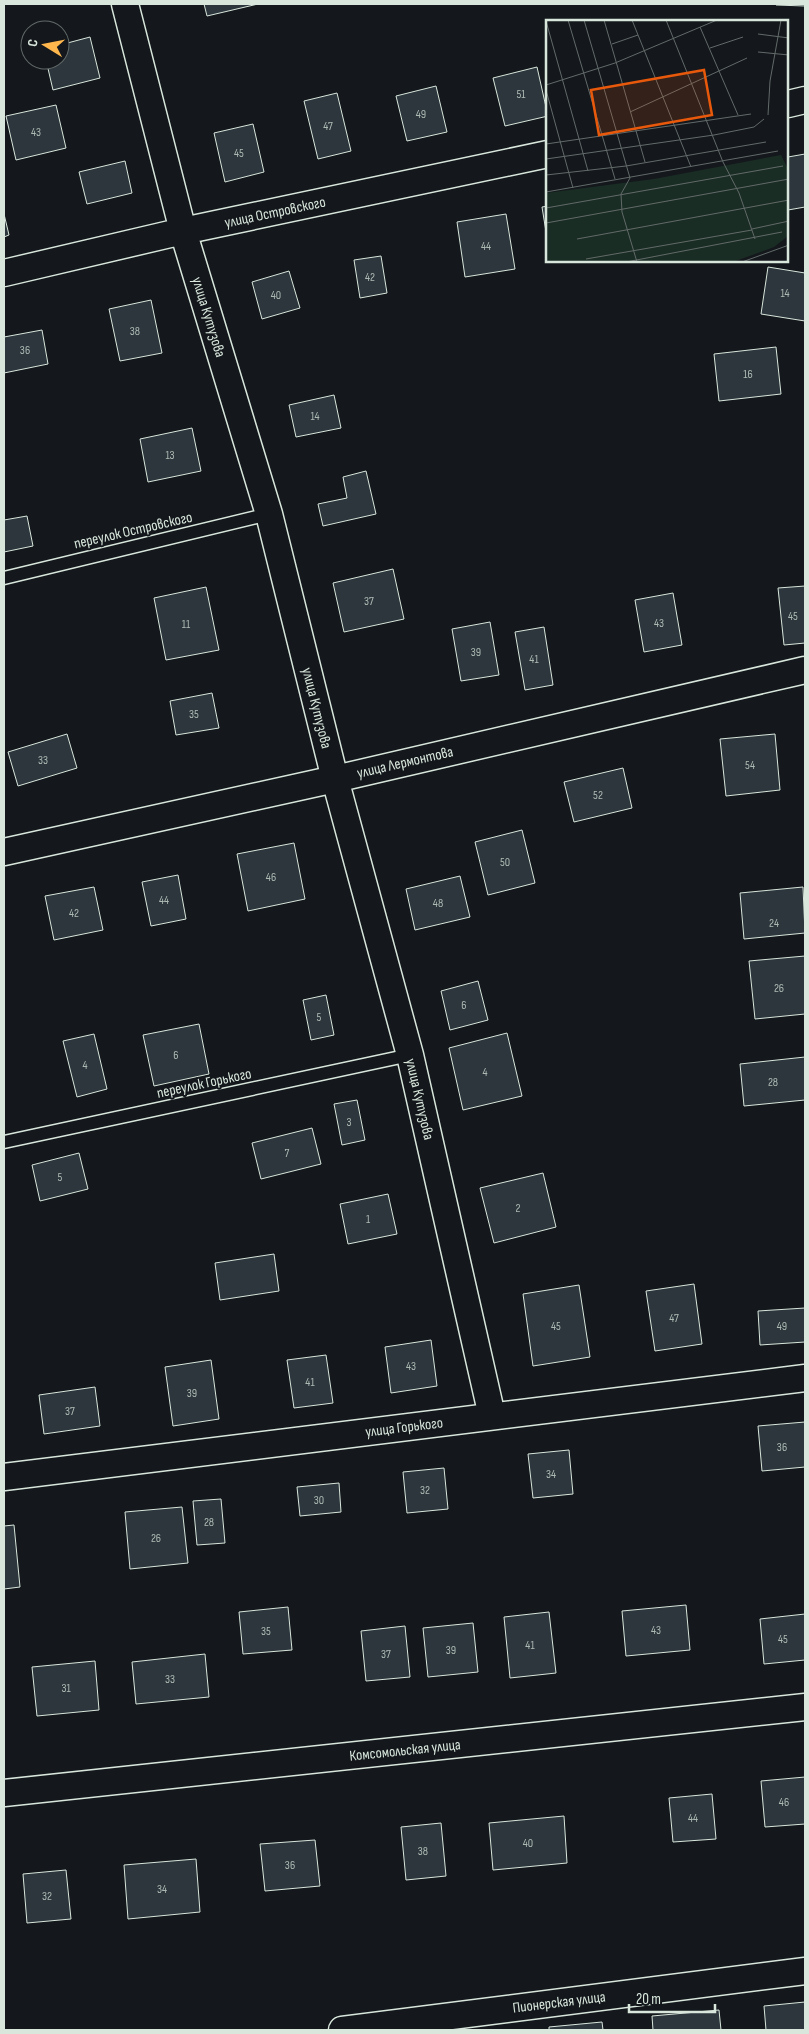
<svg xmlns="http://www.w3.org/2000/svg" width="809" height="2034" font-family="'Sofia Sans Condensed',sans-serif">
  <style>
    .building { fill: #2c363c; stroke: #d8e6dc }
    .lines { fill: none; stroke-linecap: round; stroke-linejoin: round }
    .lane-casing { stroke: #d8e6dc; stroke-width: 15 }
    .street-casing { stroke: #d8e6dc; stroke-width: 29 }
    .lane { stroke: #14181c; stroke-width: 12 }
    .street { stroke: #14181c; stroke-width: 26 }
    .labels { text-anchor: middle; stroke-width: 4; stroke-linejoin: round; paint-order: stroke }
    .number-label { font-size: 12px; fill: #adbab4 }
    .street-label { font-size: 15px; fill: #d8e6dc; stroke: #14181c }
    .inset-road { fill: none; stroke: #626a69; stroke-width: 1 }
    .view { fill: #e8590c; fill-opacity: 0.15; stroke: #e8590c; stroke-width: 2.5 }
    .inset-edge { fill: none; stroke: #d8e6dc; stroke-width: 2.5 }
  </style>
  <rect width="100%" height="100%" fill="#14181c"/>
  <!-- building -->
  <path class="building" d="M204,4H258L207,16Z
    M776,4H805V6L776,5Z
    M90,37L100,78L53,90L46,60H60V45Z
    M537,67L548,116L505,126L493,78Z
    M436,86L447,132L407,141L396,96Z
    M337,93L351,151L318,159L304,101Z
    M56,105L66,148L16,160L6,116Z
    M253,124L264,172L225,182L214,133Z
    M805,154V207L788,210V157Z
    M125,161L132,193L87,204L79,172Z
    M548,206V244L542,207Z
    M4,214L9,235L4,237Z
    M506,214L515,269L465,277L457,222Z
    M381,256L387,293L360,298L354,260Z
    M768,267L805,273V321L761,314Z
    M289,271L300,308L262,319L252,282Z
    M151,300L162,353L120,361L109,309Z
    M42,330L48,364L4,373V337Z
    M776,347L781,394L719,401L714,354Z
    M334,395L341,428L296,437L289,405Z
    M192,428L201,471L148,482L140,439Z
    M366,471L376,514L323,526L318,504L347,498L343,477Z
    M27,516L33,546L4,552V520Z
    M393,569L404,619L344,632L333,583Z
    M805,586V643L784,645L778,588Z
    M206,587L219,650L166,660L154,598Z
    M673,593L682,645L644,652L635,600Z
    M490,622L499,675L461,681L452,629Z
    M544,627L553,685L525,690L515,632Z
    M212,693L219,728L176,735L170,701Z
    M67,734L77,768L18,786L8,752Z
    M775,734L780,790L726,796L720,739Z
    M623,768L632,808L574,822L564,782Z
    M522,830L535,883L488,895L475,842Z
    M294,843L305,899L248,911L237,854Z
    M178,875L186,919L151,926L142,882Z
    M460,876L470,917L415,930L406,889Z
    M94,887L103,930L54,940L45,896Z
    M803,887L805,933L744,939L740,893Z
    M805,956V1014L755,1019L749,961Z
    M478,981L488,1020L450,1030L441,991Z
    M326,995L334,1035L311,1040L303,1000Z
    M199,1024L209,1074L154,1086L143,1035Z
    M507,1033L522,1096L463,1110L449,1048Z
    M94,1034L107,1089L77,1097L63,1041Z
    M805,1057V1100L744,1106L740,1064Z
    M357,1100L365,1140L342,1145L334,1104Z
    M312,1128L321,1164L261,1179L252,1143Z
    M79,1153L88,1189L40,1201L32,1165Z
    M543,1173L556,1227L494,1243L480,1188Z
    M388,1194L397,1234L348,1244L340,1204Z
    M274,1254L279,1291L220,1300L215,1263Z
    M694,1284L702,1344L655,1351L646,1291Z
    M579,1285L590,1357L533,1366L523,1294Z
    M805,1308V1342L760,1345L758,1311Z
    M431,1340L437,1386L391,1393L385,1347Z
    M326,1355L333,1403L294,1408L287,1360Z
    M211,1360L219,1419L173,1426L165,1367Z
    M95,1387L100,1426L44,1434L39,1395Z
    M805,1422V1467L762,1471L758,1426Z
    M569,1450L573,1494L533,1498L528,1454Z
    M444,1468L448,1509L407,1513L403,1472Z
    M339,1483L341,1512L300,1516L297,1487Z
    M221,1499L225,1543L197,1545L193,1501Z
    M182,1507L188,1563L130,1569L125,1512Z
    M14,1525L20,1587L4,1589V1526Z
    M686,1605L690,1650L626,1656L622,1611Z
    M288,1607L292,1650L243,1654L239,1612Z
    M549,1612L556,1673L510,1678L504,1617Z
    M805,1614V1660L764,1664L760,1619Z
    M473,1623L478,1672L428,1677L423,1628Z
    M405,1626L410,1677L366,1681L361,1631Z
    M205,1654L209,1697L136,1704L132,1662Z
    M95,1661L99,1710L37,1716L32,1667Z
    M805,1777V1824L765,1827L761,1781Z
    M712,1794L716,1839L673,1842L669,1798Z
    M564,1816L567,1863L493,1870L489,1823Z
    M441,1823L446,1876L406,1880L401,1827Z
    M315,1840L320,1886L265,1891L260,1844Z
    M196,1859L200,1912L128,1919L124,1865Z
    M66,1870L71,1919L27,1923L23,1874Z
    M805,2002V2030H766L764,2006Z
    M719,2010L721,2030H653L652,2016Z
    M602,2022L603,2030H549V2027Z"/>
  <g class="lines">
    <defs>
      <path id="lane" d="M4,578L269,514
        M4,1142L410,1055"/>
      <path id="street" d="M125,4L183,231L269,514L335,779L410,1055L492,1416
        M788,104L805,100
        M4,273L183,231L548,154
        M4,852L335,779L805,670
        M4,1477L805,1378
        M4,1793L805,1707
        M342,2030L805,1971"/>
    </defs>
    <!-- lane casing -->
    <use href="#lane" class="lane-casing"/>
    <!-- street casing -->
    <use href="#street" class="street-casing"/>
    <!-- lane -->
    <use href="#lane" class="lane"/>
    <!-- street -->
    <use href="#street" class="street"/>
  </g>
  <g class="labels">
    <!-- number labels -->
    <g class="number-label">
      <text x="521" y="98">51</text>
      <text x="421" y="118">49</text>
      <text x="328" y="130">47</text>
      <text x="36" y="136">43</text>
      <text x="239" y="157">45</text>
      <text x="486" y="250">44</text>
      <text x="370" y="281">42</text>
      <text x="785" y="297">14</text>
      <text x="276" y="299">40</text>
      <text x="135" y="335">38</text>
      <text x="25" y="354">36</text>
      <text x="748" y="378">16</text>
      <text x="315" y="420">14</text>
      <text x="170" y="459">13</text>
      <text x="369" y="605">37</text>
      <text x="793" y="620">45</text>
      <text x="659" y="627">43</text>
      <text x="186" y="628">11</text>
      <text x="476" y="656">39</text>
      <text x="534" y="663">41</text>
      <text x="194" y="718">35</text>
      <text x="43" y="764">33</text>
      <text x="750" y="769">54</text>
      <text x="598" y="799">52</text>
      <text x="505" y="866">50</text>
      <text x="271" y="881">46</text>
      <text x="164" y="904">44</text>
      <text x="438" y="907">48</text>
      <text x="74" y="917">42</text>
      <text x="774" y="927">24</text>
      <text x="779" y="992">26</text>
      <text x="464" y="1009">6</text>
      <text x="319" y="1021">5</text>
      <text x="176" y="1059">6</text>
      <text x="85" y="1069">4</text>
      <text x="485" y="1076">4</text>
      <text x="773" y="1086">28</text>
      <text x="349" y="1126">3</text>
      <text x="287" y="1157">7</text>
      <text x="60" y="1181">5</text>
      <text x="518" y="1212">2</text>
      <text x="368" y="1223">1</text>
      <text x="674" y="1322">47</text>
      <text x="556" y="1330">45</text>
      <text x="782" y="1330">49</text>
      <text x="411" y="1370">43</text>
      <text x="310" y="1386">41</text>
      <text x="192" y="1397">39</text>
      <text x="70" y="1415">37</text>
      <text x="782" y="1451">36</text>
      <text x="551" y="1478">34</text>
      <text x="425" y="1494">32</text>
      <text x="319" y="1504">30</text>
      <text x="209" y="1526">28</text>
      <text x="156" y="1542">26</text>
      <text x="656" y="1634">43</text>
      <text x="266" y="1635">35</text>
      <text x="783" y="1643">45</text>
      <text x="530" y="1649">41</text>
      <text x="451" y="1654">39</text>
      <text x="386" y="1658">37</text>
      <text x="170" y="1683">33</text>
      <text x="66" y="1692">31</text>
      <text x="784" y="1806">46</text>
      <text x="693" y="1822">44</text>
      <text x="528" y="1847">40</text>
      <text x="423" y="1855">38</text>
      <text x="290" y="1869">36</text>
      <text x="162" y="1893">34</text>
      <text x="47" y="1900">32</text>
    </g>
    <!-- street labels -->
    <g class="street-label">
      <text transform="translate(275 212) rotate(-12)" y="5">улица Островского</text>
      <text transform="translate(209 317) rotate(73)" y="5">улица Кутузова</text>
      <text transform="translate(133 530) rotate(-13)" y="5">переулок Островского</text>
      <text transform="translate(317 708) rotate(76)" y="5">улица Кутузова</text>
      <text transform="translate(405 762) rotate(-13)" y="5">улица Лермонтова</text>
      <text transform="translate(204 1083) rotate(-12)" y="5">переулок Горького</text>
      <text transform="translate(420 1099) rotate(77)" y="5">улица Кутузова</text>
      <text transform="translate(404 1427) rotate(-7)" y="5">улица Горького</text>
      <text transform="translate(405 1750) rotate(-6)" y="5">Комсомольская улица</text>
      <text transform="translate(559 2002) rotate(-7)" y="5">Пионерская улица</text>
    </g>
  </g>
  <!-- overview -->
  <g transform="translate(546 20)">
    <rect width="242" height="242" fill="#14181c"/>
    <path d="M235,135L242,149V216L228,227L187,242H0V173L108,159Z" fill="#1a2d24"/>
    <path class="inset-road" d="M22,0L69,159M38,0L84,158L75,174L76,192L91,242M58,0L99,142M86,0L145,147M120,0L177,142L193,173L209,219M0,1L42,151M154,7L192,95M212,14L243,18M66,24L92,15M164,28L197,17M212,32L243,35M0,65L69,43L171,0M0,70L27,168M84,92L201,38M222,95L224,61L235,0M0,124L205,94M0,139L168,115L208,107L218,99M0,155L80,146L220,122M0,172L232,131M0,188L237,146M0,203L243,159M206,209L243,201M31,219L243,180M40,239L206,210M80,242L236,212M196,242L243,225"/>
    <path class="view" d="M158,50L166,95L53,115L45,70Z"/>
    <rect width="242" height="242" class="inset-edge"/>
  </g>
  <!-- border -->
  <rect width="809" height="2034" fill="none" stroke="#d8e6dc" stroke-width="10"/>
  <!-- north arrow -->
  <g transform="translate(45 45) rotate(280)"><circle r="24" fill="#14181c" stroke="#626a69"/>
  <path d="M0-4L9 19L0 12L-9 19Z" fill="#ffb74d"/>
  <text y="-8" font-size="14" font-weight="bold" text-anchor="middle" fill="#d8e6dc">С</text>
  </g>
  <!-- scale -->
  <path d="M629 2004v8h86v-8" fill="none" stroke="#d8e6dc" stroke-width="2.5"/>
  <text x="636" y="2004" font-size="15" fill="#d8e6dc" stroke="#14181c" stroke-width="4" paint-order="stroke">20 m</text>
</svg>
